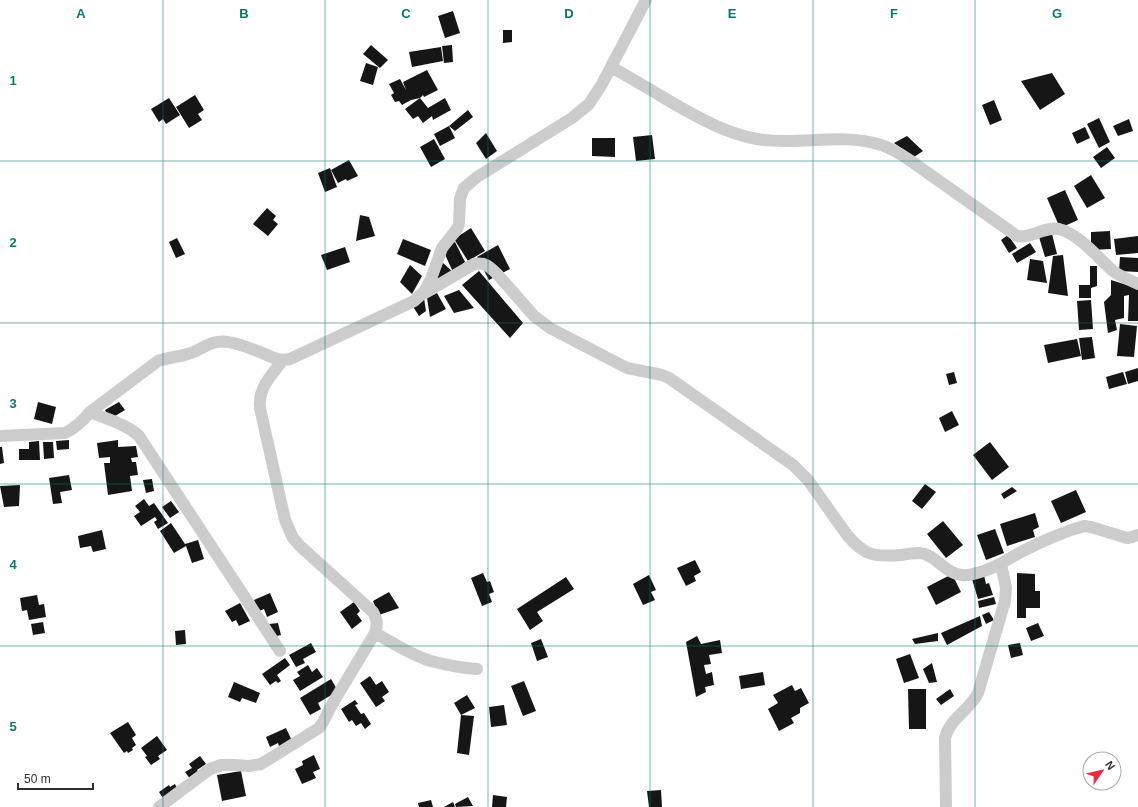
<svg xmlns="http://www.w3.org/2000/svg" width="1138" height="807" font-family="Helvetica,sans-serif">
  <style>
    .building { fill: #161616 }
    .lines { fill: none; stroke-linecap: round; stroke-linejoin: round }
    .minor { stroke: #ccc; stroke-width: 12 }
    .grid { fill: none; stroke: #0f766e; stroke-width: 1; stroke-opacity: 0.55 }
    .grid-label { font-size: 13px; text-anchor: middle; font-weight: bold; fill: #0f766e; stroke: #fff; stroke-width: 4; stroke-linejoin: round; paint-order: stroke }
  </style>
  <rect width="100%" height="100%" fill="#fff"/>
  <!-- building -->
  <path class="building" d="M453,11L460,33L445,38L438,16Z
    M503,30H512V42L503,43Z
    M371,45L388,60L380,68L363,54Z
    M452,45L453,62L444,63L442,46Z
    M441,47L443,61L412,67L409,52Z
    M366,63L378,67L373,85L360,81Z
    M427,70L438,90L424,97L423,95L420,98L411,100L402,105L399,101L395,102L391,95L394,93L389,84L400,79L406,90L403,82Z
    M1052,73L1065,94L1040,110L1021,81Z
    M195,95L204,110L198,114L202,120L189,128L176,107Z
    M169,98L180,115L166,124L163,119L159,122L151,109Z
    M420,98L428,108L445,98L451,110L433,120L432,116L423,123L418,116L413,119L405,109Z
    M994,100L1002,120L990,125L982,105Z
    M468,110L473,117L455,131L449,126Z
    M1099,118L1110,142L1099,148L1087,124Z
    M1129,119L1133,131L1118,136L1113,126Z
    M449,126L455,138L440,146L434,134Z
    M1085,127L1090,138L1077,144L1072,133Z
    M486,133L497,151L486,159L476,143Z
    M652,135L655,159L636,161L633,137Z
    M907,136L923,151L914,157L894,143Z
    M592,138H615V157L592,156Z
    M434,139L445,159L431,167L420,147Z
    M1107,147L1115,158L1101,168L1093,157Z
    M349,160L358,176L347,181L346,179L338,183L331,170Z
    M330,168L337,187L325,192L318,173Z
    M1091,175L1105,198L1087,208L1074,186Z
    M1065,190L1078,220L1060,228L1047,198Z
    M267,208L276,216L273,220L278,224L268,236L253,224Z
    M360,215L369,217L375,236L356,241Z
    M471,228L485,251L468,261L454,239Z
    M1110,231L1111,249L1091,250V232Z
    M1052,234L1057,254L1045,257L1039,237Z
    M1008,235L1017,248L1009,253L1001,240Z
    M1138,236V253L1116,255L1114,239Z
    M177,238L185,254L176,258L169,242Z
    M403,239L431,250L425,266L397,254Z
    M455,242L465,262L453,272L442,248Z
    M1030,243L1036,252L1017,263L1012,254Z
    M498,245L510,269L489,280L477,257Z
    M345,247L350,262L327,270L321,255Z
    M1063,255L1068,296L1048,293L1053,256Z
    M1120,257L1138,258V272L1119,271Z
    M1030,259L1043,261L1047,283L1027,280Z
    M443,263L453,272L433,283Z
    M410,265L422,276L412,294L400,282Z
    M1090,266H1097V286L1091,288V298H1079V285H1090Z
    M479,271L523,323L510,338L462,285Z
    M1111,280L1130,286L1138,287V321H1128L1129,295L1124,296V318L1115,320L1117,330L1108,333L1104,302L1111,295Z
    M459,290L474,308L454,313L444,296Z
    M437,293L446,309L430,317L427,298Z
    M424,298L426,311L419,316L412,305Z
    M1091,300L1093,329L1079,330L1077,301Z
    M1120,324L1137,326L1134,357L1117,356Z
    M1092,337L1095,358L1082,360L1079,338Z
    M1077,339L1081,356L1048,363L1044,345Z
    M1138,368V381L1128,384L1125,372Z
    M954,372L957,383L949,385L946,374Z
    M1123,372L1127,384L1109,389L1106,377Z
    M38,402L56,407L52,424L34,419Z
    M119,402L125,410L110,419L105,410Z
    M952,411L959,425L945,432L939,418Z
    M69,440V449L57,450L56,441Z
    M118,440V447L136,446L138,457L131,458L132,462H136L138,475L130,476L132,491L108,495L104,463H110V457L99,458L97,443Z
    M39,441L40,460H19V449H29V442Z
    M43,442H53L54,458L44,459Z
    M990,442L1009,467L992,480L973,455Z
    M0,447H2L4,463L0,464Z
    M69,475L72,490L60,492L62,503L53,504L49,478Z
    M152,479L154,491L146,493L143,480Z
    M925,484L936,492L922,509L912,501Z
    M20,485L19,506L4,507L0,486Z
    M1012,487L1017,491L1004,499L1001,494Z
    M1076,490L1086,512L1061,523L1051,501Z
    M144,499L149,506L154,503L168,523L158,529L154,522L157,520L155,517L141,526L134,516L140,512L135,506Z
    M171,501L179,512L170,518L162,507Z
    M1035,513L1039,527L1033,530L1035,537L1007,546L1000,524Z
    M943,521L963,545L946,558L927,534Z
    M171,523L185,544L198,540L204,559L192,563L186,546L174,553L160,531Z
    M995,529L1004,553L986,560L977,535Z
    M102,530L106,549L93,552L91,546L80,548L78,536Z
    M695,560L701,572L694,576L696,581L686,586L677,568Z
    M483,573L487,582L490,581L494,592L489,594L492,602L482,606L471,578Z
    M1017,573L1035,574V591H1040V608H1026V618H1017Z
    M952,574L961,592L936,605L927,587Z
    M649,575L656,590L651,592L655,600L643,605L633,584Z
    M984,575L986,584L989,583L993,595L978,599L972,579Z
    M566,577L574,589L537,612L543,621L530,630L517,609Z
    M389,592L399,608L379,615L373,601Z
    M270,593L278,612L267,617L264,609L259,611L254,600Z
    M37,595L39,605L44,604L46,617L29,620L27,610L22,611L20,598Z
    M994,597L996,604L979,608L978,601Z
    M354,602L360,611L357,614L362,621L352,629L340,612Z
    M240,603L250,621L239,626L236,620L232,622L225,611Z
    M989,612L994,620L986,624L982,615Z
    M980,616L982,626L947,645L941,633Z
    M43,622L45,633L33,635L31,624Z
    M278,623L281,635L272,637L269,624Z
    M1038,623L1044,636L1031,641L1026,628Z
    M185,630L186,644L176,645L175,631Z
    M938,633V641L915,644L912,639Z
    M697,636L701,644L720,640L722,653L709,655L711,664L704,665L706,674L712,672L714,685L705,687L706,692L696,697L686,642Z
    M541,639L548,657L537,661L531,643Z
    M311,643L316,652L303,659L305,663L296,667L289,655Z
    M1020,643L1023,655L1011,658L1008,645Z
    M910,654L919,678L904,683L896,659Z
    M285,658L290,665L277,675L281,681L278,683L276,681L270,685L262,674Z
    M932,663L937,682L929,683L923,669Z
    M308,665L312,672L317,668L323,677L300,691L293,680L300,676L297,672Z
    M763,672L765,685L741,689L739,676Z
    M370,676L376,685L382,681L389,692L382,697L385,701L376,707L360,683Z
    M331,679L338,691L318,703L321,709L310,715L300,698Z
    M524,681L536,711L523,716L511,686Z
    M234,682L260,693L256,703L242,698L240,702L228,697Z
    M792,685L795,691L801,688L809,703L800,708V713L791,718L794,723L779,731L768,709L778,703L773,695Z
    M908,689H926V729H909Z
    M950,689L954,696L941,705L936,699Z
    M467,695L475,708L461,715L474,716L469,755L457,753L461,715L454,703Z
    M355,700L358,704L355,705L361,714L364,713L371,724L365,729L361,723L356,726L352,720L349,722L341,709Z
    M504,705L507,725L491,727L489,707Z
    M128,722L136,735L132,738L136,745L132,748L133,750L128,753L127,751L124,753L110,733Z
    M286,728L293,743L280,749L278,743L270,747L266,737Z
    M157,736L167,750L158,756L160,759L151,765L145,757L147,756L141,748Z
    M314,755L320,769L313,772L316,778L302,784L295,769L303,765L302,761Z
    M200,756L206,764L197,770L200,774L191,780L185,772L192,768L189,764Z
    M241,771L246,796L222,801L217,775Z
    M175,784L178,790L163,798L159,792L169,785L170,787Z
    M661,790L662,807H649L647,791Z
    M493,795L507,797L506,807H492Z
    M468,797L473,806L456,807L455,804Z
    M431,800L433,807H419L418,803Z
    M453,802L455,807H444Z"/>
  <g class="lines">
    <!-- minor -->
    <path class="minor" d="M611,67C631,78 651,90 671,102C697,117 727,134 757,139C798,146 841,132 881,145C891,148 899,153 908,159L1017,236C1031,239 1044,226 1059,229C1079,234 1098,258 1113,271C1121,277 1130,280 1138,284
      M423,294L474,264C486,262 490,267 498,275L534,316L550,328L627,368L662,375L669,378L793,465L808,480L847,535C865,556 874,557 901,555C907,554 913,553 919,553C936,554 945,574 962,575C967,576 972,574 977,573C998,568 1008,558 1027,549C1043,541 1066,531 1084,526L1091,527L1127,538L1132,537L1138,535
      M90,412C107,419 126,424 139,436L280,651
      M0,436L65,433C75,428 83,421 90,412L158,361C169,357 180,357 191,353C200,350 208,343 217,342C233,339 261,353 277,359L283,360L290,359L414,301L424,292L431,279L442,248L457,229L459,224L460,199L462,193L464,188L477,177L572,118L589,104L602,84L646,0
      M375,633C393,643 411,655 431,661C446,665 462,668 477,669
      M159,807L210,769L221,765H234L250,766L261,764L319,728L323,722L334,701L375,633C378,624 377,620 373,612L300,546L293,538L285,520L260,408C258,387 272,375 283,360
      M946,807L945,738C949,719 970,710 978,693L1005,601L1006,588L1001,564"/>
  </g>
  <!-- grid -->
  <path class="grid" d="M163,0V807M325,0V807M488,0V807M650,0V807M813,0V807M975,0V807M0,161H1138M0,323H1138M0,484H1138M0,646H1138"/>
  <g class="grid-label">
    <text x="81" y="18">A</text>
    <text x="244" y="18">B</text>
    <text x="406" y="18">C</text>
    <text x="569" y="18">D</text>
    <text x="732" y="18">E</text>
    <text x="894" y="18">F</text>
    <text x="1057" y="18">G</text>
    <text x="13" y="85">1</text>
    <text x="13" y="247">2</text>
    <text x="13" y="408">3</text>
    <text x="13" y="569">4</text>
    <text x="13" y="731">5</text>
  </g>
  <!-- north arrow -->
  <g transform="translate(1102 771) rotate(56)"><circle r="19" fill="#ffffff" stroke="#acacac"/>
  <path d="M0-3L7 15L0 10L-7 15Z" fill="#f2263c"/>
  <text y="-6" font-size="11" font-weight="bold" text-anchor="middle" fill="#2f2f2f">N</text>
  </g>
  <!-- scale -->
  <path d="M18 783v6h75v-6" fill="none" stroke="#2f2f2f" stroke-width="2"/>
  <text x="24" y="783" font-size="12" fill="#2f2f2f" stroke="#ffffff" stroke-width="3" paint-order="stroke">50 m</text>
</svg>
